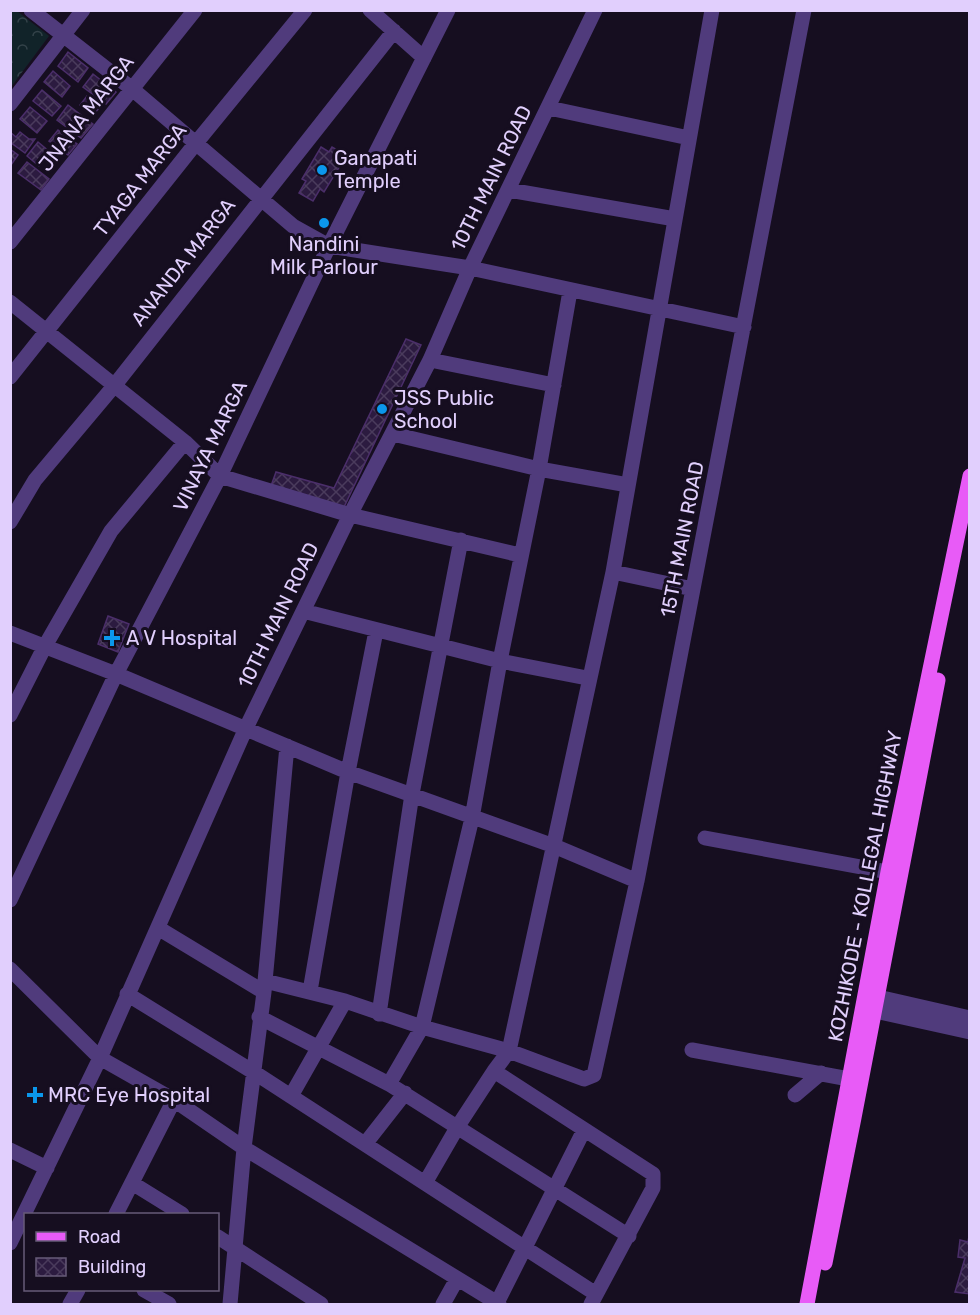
<svg xmlns="http://www.w3.org/2000/svg" width="980" height="1315" font-family="Rubik,sans-serif">
  <style>
    .park { fill: url(#park-crowns) }
    .building { fill: url(#building-cross-hatch); stroke: #4b2e6a; stroke-width: 1.5 }
    .lines { fill: none; stroke-linecap: round; stroke-linejoin: round }
    .minor { stroke: #503b7c; stroke-width: 15 }
    .major { stroke: #e85bf7; stroke-width: 15 }
    .poi-dot { fill: #0b97ec; stroke: #160e20; stroke-width: 2 }
    .labels { text-anchor: middle; stroke-width: 6; stroke-linejoin: round; paint-order: stroke }
    .street-label { font-size: 20px; fill: #e1cffd; stroke: #160e20 }
    .poi-label { font-size: 20px; fill: #e1cffd; stroke: #160e20; text-anchor: start }
  </style>
  <defs>
    <pattern id="park-crowns" width="20" height="18" patternUnits="userSpaceOnUse" patternTransform="scale(1.5)"><rect width="20" height="18" fill="#112329"/><path d="M2 6a3 3 0 1 1 6 0M12 15a3 3 0 1 1 6 0" fill="none" stroke="#334249"/></pattern>
    <pattern id="building-cross-hatch" width="8" height="8" patternUnits="userSpaceOnUse" patternTransform="scale(1.5)"><rect width="8" height="8" fill="#2c1b40"/><path d="M0 0l8 8M0 8l8-8" fill="none" stroke="#4a3b5c"/></pattern>
  </defs>
  <rect width="100%" height="100%" fill="#160e20"/>
  <!-- park -->
  <path class="park" d="M11,10L17,11L49,36L11,87Z"/>
  <!-- building -->
  <path class="building" d="M68,52L88,68L78,82L58,66Z
    M53,71L70,86L62,97L44,82Z
    M93,74L116,92L106,104L83,87Z
    M42,90L61,106L52,116L33,101Z
    M87,96L100,107L93,115L80,105Z
    M68,105L93,124L81,138L57,120Z
    M30,107L47,121L37,133L20,119Z
    M58,130L77,144L68,155L49,141Z
    M10,132L16,137L20,132L29,139H35L25,153L10,142Z
    M38,142L50,152L39,166L27,156Z
    M321,147L329,152L332,147L339,151L336,156L343,161L324,192L320,189L313,201L299,193L306,181L302,179Z
    M10,149L18,155L11,165H10Z
    M27,162L49,179L41,190L18,173Z
    M406,339L421,345L344,507L271,486L276,472L334,488Z
    M108,616L129,624L118,652L98,644Z
    M970,1231V1294L955,1292L965,1258L958,1257L960,1240L968,1242Z"/>
  <g class="lines">
    <!-- minor -->
    <path class="minor" d="M31,10L131,88L293,226L329,246L470,268L744,327
      M370,10L424,58
      M10,104L83,10
      M549,108L689,138
      M509,190L675,219
      M10,242L195,10
      M10,302L185,442L220,476L350,515L520,555
      M430,360L554,385
      M10,377L196,143L305,10
      M393,434L539,469L628,485
      M10,522L35,480L114,386L394,31
      M613,572L693,589
      M303,611L500,661L587,678
      M10,633L116,674L348,772L554,846L637,881
      M10,715L45,646L111,531L185,442
      M705,838L888,872
      M10,900L116,674L220,476L329,246L448,10
      M158,928L264,992
      M10,969L100,1058L174,1100L244,1148L499,1304
      M265,981L345,1001L422,1027L509,1051L584,1079L594,1075L637,881L804,10
      M310,991L348,772L376,631
      M127,994L255,1073L596,1294
      M878,997L970,1018
      M875,1011L970,1032
      M379,1014L412,794L461,540
      M259,1017L389,1084L629,1236
      M692,1050L849,1079
      M389,1084L422,1027L472,818L500,661L539,469L570,291
      M795,1095L821,1073
      M291,1096L345,1001
      M365,1144L405,1093
      M10,1150L47,1168
      M132,1183L182,1214
      M425,1183L458,1126L494,1071
      M116,1214L174,1100
      M218,1237L321,1304
      M10,1243L100,1058L246,728L350,515L430,360L470,268L595,10
      M144,1290L169,1304
      M497,1303L584,1130
      M70,1304L78,1290
      M230,1304L244,1148L264,992L287,746
      M443,1304L457,1279
      M591,1304L653,1188V1174L494,1071L509,1051L613,572L712,10"/>
    <!-- major -->
    <path class="major" d="M825,1263C864,1069 902,875 938,680
      M807,1304L888,872L970,476"/>
  </g>
  <!-- markers -->
  <g class="poi-dot">
    <circle cx="322" cy="170" r="6"/>
    <circle cx="324" cy="223" r="6"/>
    <circle cx="382" cy="409" r="6"/>
    <path d="M109 629h6v6h6v6h-6v6h-6v-6h-6v-6h6z"/>
    <path d="M32 1086h6v6h6v6h-6v6h-6v-6h-6v-6h6z"/>
  </g>
  <g class="labels">
    <!-- street labels -->
    <g class="street-label">
      <text transform="translate(86 113) rotate(-52)" y="7">JNANA MARGA</text>
      <text transform="translate(491 178) rotate(-64)" y="7">10TH MAIN ROAD</text>
      <text transform="translate(140 180) rotate(-52)" y="7">TYAGA MARGA</text>
      <text transform="translate(183 262) rotate(-52)" y="7">ANANDA MARGA</text>
      <text transform="translate(210 446) rotate(-64)" y="7">VINAYA MARGA</text>
      <text transform="translate(682 539) rotate(-79)" y="7">15TH MAIN ROAD</text>
      <text transform="translate(278 615) rotate(-64)" y="7">10TH MAIN ROAD</text>
      <text transform="translate(865 886) rotate(-79)" y="7">KOZHIKODE - KOLLEGAL HIGHWAY</text>
    </g>
    <!-- poi labels -->
    <g class="poi-label">
      <text x="334" y="165">Ganapati<tspan x="334" dy="23">Temple</tspan></text>
      <text x="324" y="251" text-anchor="middle">Nandini<tspan x="324" dy="23">Milk Parlour</tspan></text>
      <text x="394" y="405">JSS Public<tspan x="394" dy="23">School</tspan></text>
      <text x="126" y="645">A V Hospital</text>
      <text x="48" y="1102">MRC Eye Hospital</text>
    </g>
  </g>
  <!-- border -->
  <rect width="980" height="1315" fill="none" stroke="#e1cffd" stroke-width="24"/>
  <!-- legend -->
  <rect x="24" y="1213" width="195" height="78" fill="#160e20" stroke="#675b78" stroke-width="1.5"/>
  <rect x="36" y="1232" width="30" height="9" fill="#e85bf7" stroke="#675b78" stroke-width="1.5"/>
  <text x="78" y="1243" font-size="18" fill="#e1cffd">Road</text>
  <rect x="36" y="1258" width="30" height="18" fill="url(#building-cross-hatch)" stroke="#675b78" stroke-width="1.5"/>
  <text x="78" y="1273" font-size="18" fill="#e1cffd">Building</text>
</svg>
